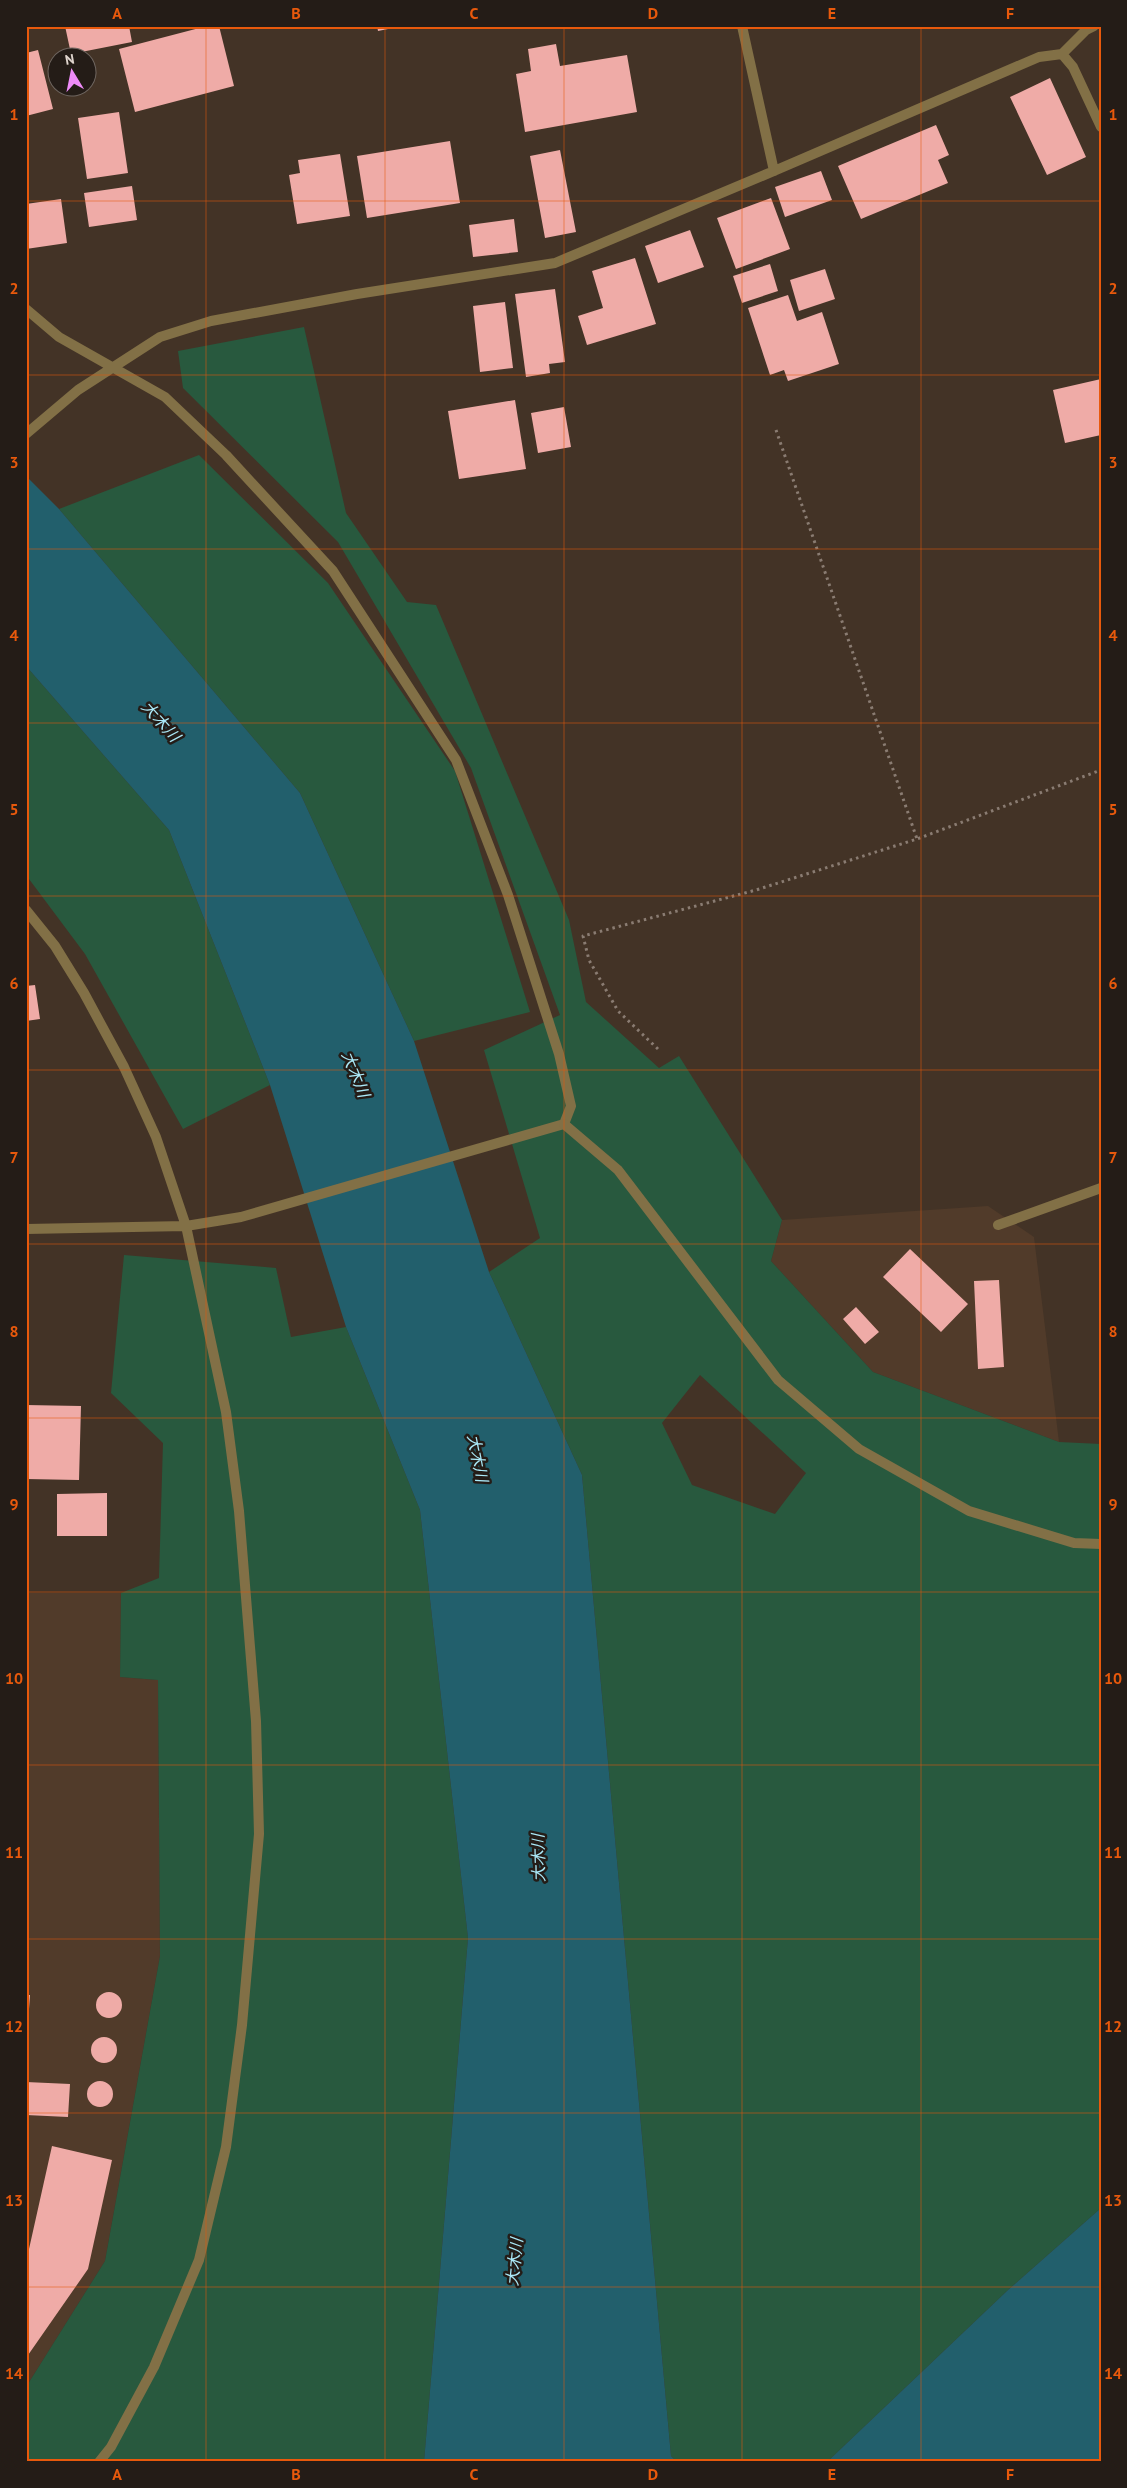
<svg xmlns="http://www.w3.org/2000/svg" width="1127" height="2488" font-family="'PT Sans','Noto Sans JP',sans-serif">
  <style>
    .built { fill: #513b2a }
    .green { fill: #28593e; fill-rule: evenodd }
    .water { fill: #225f6c }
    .building { fill: #efaba7 }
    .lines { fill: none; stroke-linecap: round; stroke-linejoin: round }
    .path { stroke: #8a7c72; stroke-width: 3; stroke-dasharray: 2.5 4; stroke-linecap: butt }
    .minor { stroke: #827046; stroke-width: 10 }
    .tertiary { stroke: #827046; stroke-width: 10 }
    .grid { fill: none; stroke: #e8590c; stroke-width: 1; stroke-opacity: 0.55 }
    .labels { text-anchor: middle; stroke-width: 5; stroke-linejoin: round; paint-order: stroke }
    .water-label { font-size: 16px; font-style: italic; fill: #abeaf9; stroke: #241c17 }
    .neatline { fill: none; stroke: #e8590c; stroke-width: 2 }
    .grid-label { font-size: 16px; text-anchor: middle; font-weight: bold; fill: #e8590c }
  </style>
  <rect width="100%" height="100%" fill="#433326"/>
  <!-- built -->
  <path class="built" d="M988,1206L1034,1237L1059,1442L873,1372L771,1261L782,1220Z
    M26,1593H121L120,1677L158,1680L160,1956L105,2261L26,2387Z"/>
  <!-- green -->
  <path class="green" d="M304,327L346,513L407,602L436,605L569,920L586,1002L659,1068L679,1056L782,1220L771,1261L873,1372L1059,1442L1101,1444V2208L1008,2290L827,2462H677L671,2456L582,1475L489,1272L540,1238L484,1050L560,1015L471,768L338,542L183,388L178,351ZM700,1375L806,1473L775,1514L692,1485L662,1423Z
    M199,455L328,583L455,771L530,1012L414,1041L300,793L59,509Z
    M26,666L169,830L270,1085L183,1129L85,954L26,875Z
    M124,1255L276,1268L291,1337L346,1327L420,1510L468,1938L424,2462H26V2387L105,2261L160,1956L158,1680L120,1677L121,1593L159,1578L163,1443L111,1393Z"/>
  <!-- water -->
  <path class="water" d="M26,476L59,509L300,793L414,1041L489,1272L582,1475L671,2456L677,2462H424L468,1938L420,1510L346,1327L270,1085L169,830L26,666Z
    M1101,2208V2462H827L1008,2290Z"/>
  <!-- building -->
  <path class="building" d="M65,26H129L132,42L71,54Z
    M207,26H219L234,86L135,112L119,49Z
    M377,26H398V27L378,31Z
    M556,44L560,66L627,55L637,112L525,132L516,74L531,71L528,49Z
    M38,50L53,109L26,116V53Z
    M1050,78L1086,157L1047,175L1010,97Z
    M119,112L128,173L87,179L78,118Z
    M936,125L949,155L938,160L948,183L861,219L838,166Z
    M450,141L460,203L367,218L357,156Z
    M560,150L576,232L545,238L530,156Z
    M340,154L350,216L297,224L289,175L300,173L298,160Z
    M821,171L832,200L785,217L775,187Z
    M132,186L137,220L89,227L84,193Z
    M771,198L790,249L736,269L717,218Z
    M61,199L67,243L26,249V204Z
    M514,219L518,252L473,257L469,225Z
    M690,230L704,267L658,283L645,246Z
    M635,258L656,324L587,345L578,316L603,308L592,271Z
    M770,264L778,291L742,303L733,276Z
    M825,269L835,299L799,311L790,280Z
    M555,289L565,362L549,364L550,373L526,377L515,294Z
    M788,295L797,321L822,312L839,364L788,381L784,370L770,375L748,308Z
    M505,302L513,368L480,372L473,306Z
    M1101,379V435L1065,443L1053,390Z
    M515,400L526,469L459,479L448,411Z
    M564,407L571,447L538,453L531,413Z
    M35,985L40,1019L26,1021V986Z
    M910,1249L968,1304L941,1332L883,1277Z
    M999,1280L1004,1367L978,1369L974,1281Z
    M856,1307L879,1332L865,1344L843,1319Z
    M26,1405L81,1406L79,1480L26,1479Z
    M107,1493V1536H57V1494Z
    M96 2005a13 13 0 1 1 26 0a13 13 0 1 1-26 0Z
    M26,1995H30L28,2023H26Z
    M91 2050a13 13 0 1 1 26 0a13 13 0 1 1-26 0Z
    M87 2094a13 13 0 1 1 26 0a13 13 0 1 1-26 0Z
    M26,2082L70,2084L68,2117L26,2115Z
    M52,2146L112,2160L88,2269L26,2358V2254L29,2249Z"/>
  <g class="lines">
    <!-- path -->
    <path class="path" d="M776,430L917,839
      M658,1049L618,1011L589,960L583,936L756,890L917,839L1101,770"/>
    <!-- minor -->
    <path class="minor" d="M742,26L774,171
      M1062,54L1086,30L1094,26
      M26,309L59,337L165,397L226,455L333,571L456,760L508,895L559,1054L571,1106L564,1124L241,1217L186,1226L26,1229
      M26,434L78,390L160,337L211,321L357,294L555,263L774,171L1039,57L1062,54L1073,67L1101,127
      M26,910L55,946L84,993L124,1067L156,1137L186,1226L226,1412L239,1511L256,1721L259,1834L242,2025L226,2147L199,2260L154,2367L111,2447L99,2462
      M998,1225L1101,1188"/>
    <!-- tertiary -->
    <path class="tertiary" d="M564,1124L618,1170L778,1380L859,1449L969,1511L1074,1543L1101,1544"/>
  </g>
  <!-- grid -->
  <path class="grid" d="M206,26V2462M385,26V2462M564,26V2462M742,26V2462M921,26V2462M26,201H1101M26,375H1101M26,549H1101M26,723H1101M26,896H1101M26,1070H1101M26,1244H1101M26,1418H1101M26,1592H1101M26,1765H1101M26,1939H1101M26,2113H1101M26,2287H1101"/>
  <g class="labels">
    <!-- water labels -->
    <g class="water-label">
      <text transform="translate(161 721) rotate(48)" y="6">大木川</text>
      <text transform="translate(356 1074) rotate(68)" y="6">大木川</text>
      <text transform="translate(478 1458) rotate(79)" y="6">大木川</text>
      <text transform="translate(538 1858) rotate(-91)" y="6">大木川</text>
      <text transform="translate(514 2262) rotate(-84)" y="6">大木川</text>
    </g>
  </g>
  <!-- border -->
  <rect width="1127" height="2488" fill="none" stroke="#241c17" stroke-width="55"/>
  <!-- north arrow -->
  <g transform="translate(72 72) rotate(350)"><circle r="24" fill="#241c17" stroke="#6f6660"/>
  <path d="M0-4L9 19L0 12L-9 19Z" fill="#ee8bf8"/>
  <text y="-8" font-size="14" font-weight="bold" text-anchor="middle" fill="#e0d5ce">N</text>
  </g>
  <rect x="28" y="28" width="1072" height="2432" class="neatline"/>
  <g class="grid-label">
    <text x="117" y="19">A</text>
    <text x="296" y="19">B</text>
    <text x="474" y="19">C</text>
    <text x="653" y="19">D</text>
    <text x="832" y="19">E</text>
    <text x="1010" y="19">F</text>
    <text x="14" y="120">1</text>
    <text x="1113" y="120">1</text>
    <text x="14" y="294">2</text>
    <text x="1113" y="294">2</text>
    <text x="14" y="468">3</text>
    <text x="1113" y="468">3</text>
    <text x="14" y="641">4</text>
    <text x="1113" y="641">4</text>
    <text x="14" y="815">5</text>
    <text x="1113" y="815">5</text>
    <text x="14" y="989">6</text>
    <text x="1113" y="989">6</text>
    <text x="14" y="1163">7</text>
    <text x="1113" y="1163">7</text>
    <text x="14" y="1337">8</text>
    <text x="1113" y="1337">8</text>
    <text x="14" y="1510">9</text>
    <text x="1113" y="1510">9</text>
    <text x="14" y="1684">10</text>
    <text x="1113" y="1684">10</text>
    <text x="14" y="1858">11</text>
    <text x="1113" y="1858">11</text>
    <text x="14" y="2032">12</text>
    <text x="1113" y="2032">12</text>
    <text x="14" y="2206">13</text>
    <text x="1113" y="2206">13</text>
    <text x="14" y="2379">14</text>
    <text x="1113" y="2379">14</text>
    <text x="117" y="2480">A</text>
    <text x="296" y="2480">B</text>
    <text x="474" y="2480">C</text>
    <text x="653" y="2480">D</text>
    <text x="832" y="2480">E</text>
    <text x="1010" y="2480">F</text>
  </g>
</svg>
